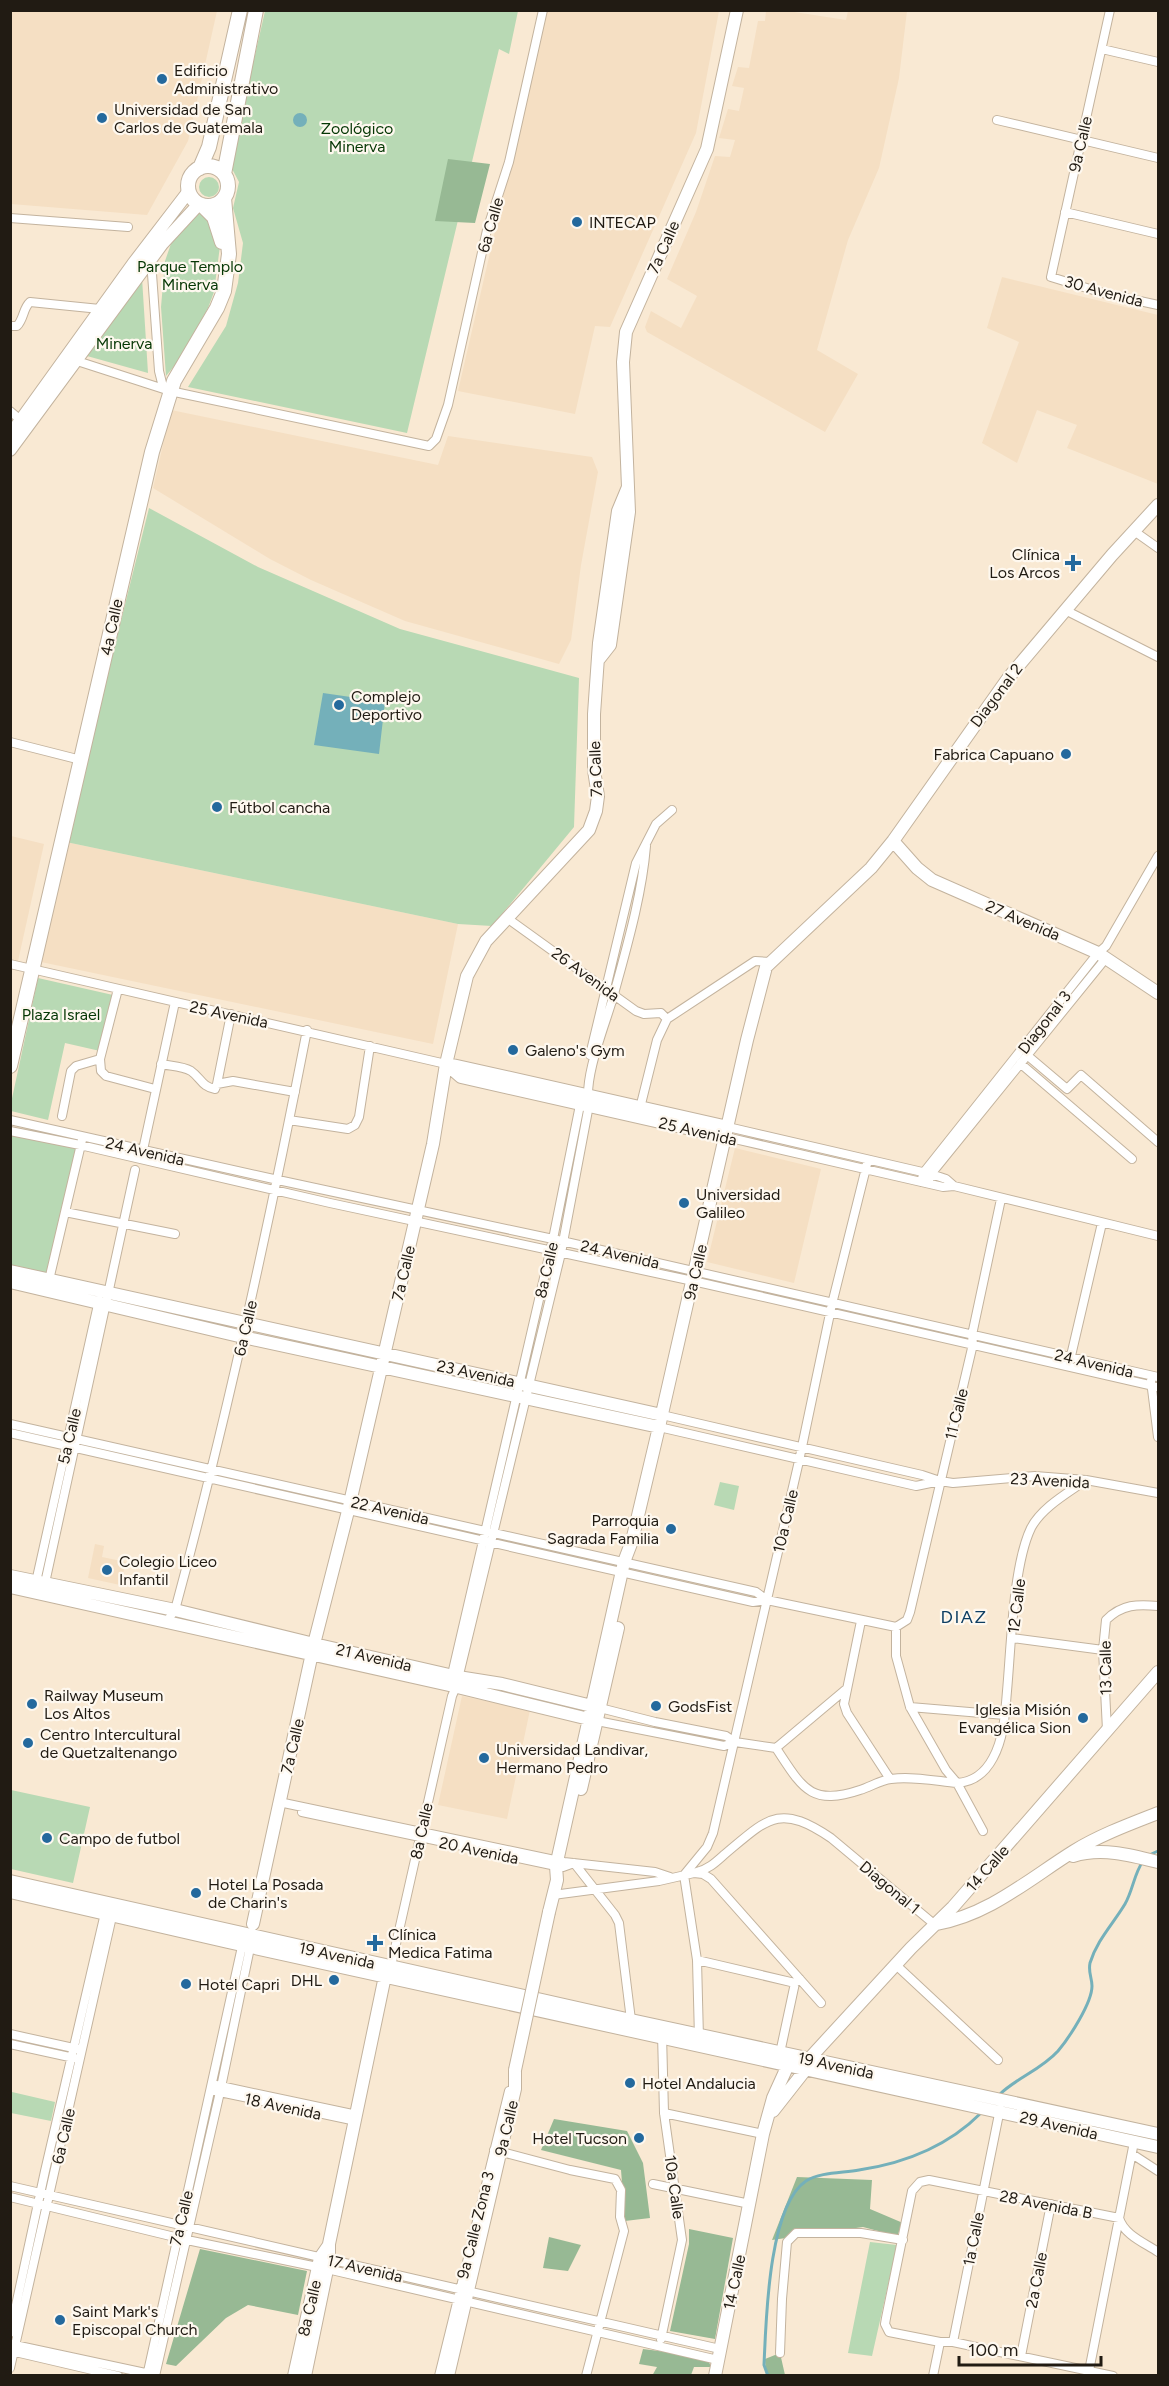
<svg xmlns="http://www.w3.org/2000/svg" width="1169" height="2386" font-family="Figtree,sans-serif">
  <style>
    .built { fill: #f5dfc3 }
    .green { fill: #b8d9b4 }
    .forest { fill: #97b994 }
    .water { fill: #74b0ba }
    .lines { fill: none; stroke-linecap: round; stroke-linejoin: round }
    .stream { stroke: #74b0ba; stroke-width: 3 }
    .street-casing { stroke: #c3b39e; stroke-width: 10 }
    .secondary-casing { stroke: #c3b39e; stroke-width: 14 }
    .primary-casing { stroke: #c3b39e; stroke-width: 16 }
    .street { stroke: #fff; stroke-width: 8 }
    .secondary { stroke: #fff; stroke-width: 12 }
    .primary { stroke: #fff; stroke-width: 14 }
    .secondary-bridge-casing { stroke: #c3b39e; stroke-width: 14; stroke-linecap: butt }
    .secondary-bridge { stroke: #fff; stroke-width: 12 }
    .poi-dot { fill: #24699d; stroke: #fef8ef; stroke-width: 2 }
    .labels { text-anchor: middle; stroke-width: 4.5; stroke-linejoin: round; paint-order: stroke }
    .poi-label { font-size: 16px; fill: #211b13; stroke: #fef8ef; text-anchor: start }
    .park-label { font-size: 16px; fill: #053704; stroke: #fef8ef }
    .street-label { font-size: 16px; fill: #211b13; stroke: #fef8ef }
    .neighbourhood-label { font-size: 18px; letter-spacing: 1.5px; fill: #0f3f63; stroke: #fef8ef }
  </style>
  <rect width="100%" height="100%" fill="#f9e9d3"/>
  <!-- built -->
  <path class="built" d="M10,11H217L188,141L147,215L11,204Z
    M546,11H719L696,133L610,327L595,326L575,414L458,391Z
    M766,11H788L846,20L848,11H907L899,78L879,168L848,240L817,350L858,374L825,432L647,332L645,327L651,311L681,328L697,296L667,279L696,212L715,156L730,157L735,140L719,138L728,109L739,111L744,88L732,86L738,67L749,68L758,21H765Z
    M1002,277L1158,315V484L1067,448L1077,425L1037,410L1017,463L982,443L1019,342L987,328Z
    M171,410L438,465L448,436L592,457L598,472L581,565L571,640L559,664L405,621L311,580L270,559L153,488Z
    M11,836L44,844L18,961L11,959Z
    M66,842L458,924L433,1044L41,962Z
    M735,1148L821,1169L794,1283L707,1262Z
    M95,1544L104,1546L102,1557L126,1562L120,1585L88,1578Z
    M462,1696L530,1710L507,1819L438,1805Z"/>
  <!-- green -->
  <path class="green" d="M265,11H518L509,54L499,49L407,433L188,387L226,326L238,283L243,243L233,208L239,182L230,165Z
    M199 187a10 10 0 1 1 20 0a10 10 0 1 1-20 0Z
    M198,213L206,215L220,246L214,292L208,308L180,359L166,376L161,307L165,261L173,238Z
    M142,278L148,373L87,356Z
    M149,508L258,567L400,629L579,678L574,827L492,926L458,924L66,842Z
    M38,978L113,995L100,1051L65,1043L48,1120L11,1111V1103Z
    M11,1132L79,1146L47,1279L11,1271Z
    M720,1482L739,1486L734,1510L714,1505Z
    M11,1790L90,1807L73,1883L11,1869Z
    M12,2092L55,2102L51,2121L11,2113Z
    M870,2242L897,2245L872,2356L848,2353Z"/>
  <!-- forest -->
  <path class="forest" d="M448,159L490,164L475,223L435,221Z
    M554,2119L627,2131L643,2163L650,2218L625,2221L621,2170L541,2150Z
    M797,2177L872,2180L870,2209L903,2223L897,2236L863,2227L772,2240Z
    M689,2229L733,2238L715,2339L670,2331L689,2244Z
    M549,2237L581,2245L568,2271L543,2268Z
    M200,2249L307,2271L298,2315L248,2305L226,2318L176,2366L166,2364Z
    M643,2349L707,2357L711,2367H694L691,2375L652,2376L657,2367L639,2364Z
    M780,2353L785,2375H766L765,2359Z"/>
  <!-- water -->
  <path class="water" d="M293 120a7 7 0 1 1 14 0a7 7 0 1 1-14 0Z
    M323,693L385,702L379,754L314,745Z"/>
  <g class="lines">
    <!-- stream -->
    <path class="stream" d="M1147,1856L1158,1851
      M999,2095C1016,2078 1041,2070 1058,2051C1069,2038 1092,2003 1092,1986C1092,1978 1088,1972 1090,1963C1097,1940 1113,1924 1125,1904C1133,1890 1134,1874 1143,1861
      M768,2376L764,2365C766,2323 768,2206 806,2181C820,2172 843,2173 859,2170C906,2163 948,2146 981,2113"/>
    <defs>
      <path id="street" d="M1110,10L1051,277L1103,293L1158,305
        M1102,49L1158,62
        M997,120L1158,158
        M1065,212L1158,234
        M10,218L128,227
        M151,260L159,371L163,387
        M10,326H17C24,319 23,308 30,302L100,309
        M74,360L170,391L429,446L436,439L448,405L487,230L509,162L543,10
        M10,411L24,423
        M1134,531L1158,548
        M1065,610L1158,657
        M10,742L81,760
        M507,918L636,1011L644,1014L661,1013L667,1019
        M10,964L446,1064
        M231,1014L217,1084L233,1081L295,1092
        M590,1055L636,863L656,824L672,810
        M1028,1056L1067,1089L1081,1075L1158,1142
        M100,1059L118,989
        M161,1064C170,1066 183,1066 191,1071C201,1078 202,1087 215,1089L217,1084
        M1021,1064L1132,1159
        M640,1108L657,1040L667,1019L755,961L770,962
        M62,1116L71,1071L76,1066L100,1059L101,1071L106,1076L155,1089
        M10,1120L278,1180L553,1239L1158,1377
        M289,1120L348,1129L355,1125L359,1117L370,1046
        M728,1127L931,1174L946,1179L954,1186
        M10,1131L80,1145L330,1203L693,1281L1158,1387
        M726,1137L943,1187L954,1186L1158,1236
        M143,1150L175,1002
        M921,1182L924,1172L1098,953L1106,946L1158,856
        M928,1183L931,1174L1106,958
        M65,1212L175,1234
        M49,1280L82,1140
        M1070,1360L1102,1223
        M1151,1381L1158,1437
        M662,1415L922,1475L940,1481L953,1483L1035,1476L1086,1480L1158,1493
        M10,1424L756,1592L767,1600
        M659,1427L916,1486L940,1481
        M10,1433L753,1602L767,1600L896,1627L907,1620L910,1612L973,1344L972,1335L1001,1199
        M36,1582L99,1300
        M45,1583L135,1170
        M167,1621L175,1610C227,1418 269,1225 307,1030
        M861,1621L844,1704L847,1713L890,1779
        M896,1627V1656L910,1707L946,1770L957,1783L983,1831
        M1012,1638L1103,1650
        M451,1679L553,1239L581,1100
        M910,1707L1005,1715
        M600,1708L655,1722L726,1736L735,1742
        M597,1721L724,1746L735,1742L776,1748
        M1107,1730L1103,1650L1106,1620C1122,1604 1138,1604 1158,1606
        M776,1748C802,1787 810,1807 860,1790C870,1787 881,1780 891,1779C912,1776 936,1781 957,1783C973,1782 985,1773 993,1758C1004,1738 1005,1714 1007,1691C1011,1648 1013,1565 1031,1528C1042,1507 1068,1493 1086,1480
        M776,1748L845,1690
        M279,1802L564,1862L655,1872L670,1877
        M302,1812L556,1866L563,1867L574,1863
        M574,1863L615,1915L619,1923L631,2020
        M697,1872C709,1869 716,1862 725,1854C768,1818 779,1803 831,1838L934,1924
        M684,1875L707,1847L713,1833L799,1461L832,1304L868,1160
        M684,1875L697,1960L699,2038
        M553,1895L659,1881L694,1873L703,1874L711,1879L821,2003
        M697,1960L795,1983L800,1979
        M896,1965L998,2060
        M391,1966L452,1696L456,1687L561,1253L589,1105C583,1077 606,1023 614,994C627,946 642,895 646,846
        M10,2034L78,2049
        M10,2044L74,2058
        M780,2053L795,1983
        M216,2085L357,2115
        M215,2091L356,2121
        M664,2113L763,2134
        M494,2150L570,2170L615,2179L621,2190L620,2217L624,2231L586,2376
        M1132,2154L1158,2171
        M653,2184L750,2204
        M10,2186L720,2349
        M10,2197L187,2240L327,2269L718,2360
        M10,2333L45,2171L106,1909
        M661,2339L682,2240L664,2113L662,2034
        M953,2342L1000,2109
        M10,2344L150,2374
        M11,2351L118,2376
        M780,2353L782,2299L787,2242L796,2233H861L903,2240
        M1021,2356L1051,2204
        M10,2368L113,1912
        M1089,2371L1134,2142
        M147,2376L243,1942
        M155,2376L220,2092L251,1943
        M439,2376L509,2091
        M933,2376L940,2342
        M1113,2376L953,2342H940L889,2332L885,2324L886,2318L912,2191L920,2182L929,2180L1119,2218C1124,2235 1145,2243 1158,2252"/>
      <path id="secondary" d="M10,435L133,264L189,191
        M10,450L162,244L199,204
        M599,659L610,645L629,512L623,362L626,332L707,149L737,10
        M893,841L917,868L932,880L1098,953L1158,993
        M446,1064L461,1077L726,1137
        M448,1064L728,1127
        M10,1271L662,1415
        M10,1282L243,1337L659,1427
        M10,1576L175,1610L314,1644L458,1677L502,1684L600,1708
        M10,1587L449,1685L597,1721
        M581,1789L618,1628
        M1073,1856C1101,1847 1131,1855 1158,1862
        M10,1881L631,2020L1158,2134
        M10,1892L228,1942L1158,2147
        M549,1912L557,1880L556,1866L624,1562L632,1541L659,1427L747,1040L766,967L871,868L893,841L1009,677L1112,555L1158,505
        M253,1924L314,1644L348,1511L433,1144L446,1064L467,976L486,941L589,830L596,811L598,796L594,770V714L599,643L618,511L628,487
        M936,1924C989,1915 1029,1879 1074,1851C1100,1835 1130,1824 1158,1813
        M809,2059L911,1948L953,1907L1158,1672
        M773,2111L806,2069
        M294,2376L320,2258L329,2245
        M305,2376L329,2260V2244L385,1976
        M448,2376L515,2089V2070
        M715,2376L763,2134L773,2098L788,2065"/>
      <path id="primary" d="M188 186a20 20 0 1 1 40 0a20 20 0 1 1-40 0Z
        M200,168L209,147L240,10
        M224,174L256,10
        M202,205L214,217L222,242
        M10,1066L152,452L174,381L217,308L224,291L229,254L224,198"/>
    </defs>
    <!-- street casing -->
    <use href="#street" class="street-casing"/>
    <!-- secondary casing -->
    <use href="#secondary" class="secondary-casing"/>
    <!-- primary casing -->
    <use href="#primary" class="primary-casing"/>
    <!-- street -->
    <use href="#street" class="street"/>
    <!-- secondary -->
    <use href="#secondary" class="secondary"/>
    <!-- primary -->
    <use href="#primary" class="primary"/>
    <defs>
      <path id="secondary-bridge" d="M515,2070L549,1912"/>
    </defs>
    <!-- secondary-bridge casing -->
    <use href="#secondary-bridge" class="secondary-bridge-casing"/>
    <!-- secondary-bridge -->
    <use href="#secondary-bridge" class="secondary-bridge"/>
  </g>
  <!-- markers -->
  <g class="poi-dot">
    <circle cx="162" cy="79" r="6"/>
    <circle cx="102" cy="118" r="6"/>
    <circle cx="577" cy="222" r="6"/>
    <path d="M1070 554h6v6h6v6h-6v6h-6v-6h-6v-6h6z"/>
    <circle cx="339" cy="705" r="6"/>
    <circle cx="1066" cy="754" r="6"/>
    <circle cx="217" cy="807" r="6"/>
    <circle cx="513" cy="1050" r="6"/>
    <circle cx="684" cy="1203" r="6"/>
    <circle cx="671" cy="1529" r="6"/>
    <circle cx="107" cy="1570" r="6"/>
    <circle cx="32" cy="1704" r="6"/>
    <circle cx="656" cy="1706" r="6"/>
    <circle cx="1083" cy="1718" r="6"/>
    <circle cx="28" cy="1743" r="6"/>
    <circle cx="484" cy="1758" r="6"/>
    <circle cx="47" cy="1838" r="6"/>
    <circle cx="196" cy="1893" r="6"/>
    <path d="M372 1934h6v6h6v6h-6v6h-6v-6h-6v-6h6z"/>
    <circle cx="334" cy="1980" r="6"/>
    <circle cx="186" cy="1984" r="6"/>
    <circle cx="630" cy="2083" r="6"/>
    <circle cx="639" cy="2138" r="6"/>
    <circle cx="60" cy="2320" r="6"/>
  </g>
  <g class="labels">
    <!-- poi labels -->
    <g class="poi-label">
      <text x="174" y="76">Edificio<tspan x="174" dy="18">Administrativo</tspan></text>
      <text x="114" y="115">Universidad de San<tspan x="114" dy="18">Carlos de Guatemala</tspan></text>
      <text x="589" y="228">INTECAP</text>
      <text x="1060" y="560" text-anchor="end">Clínica<tspan x="1060" dy="18">Los Arcos</tspan></text>
      <text x="351" y="702">Complejo<tspan x="351" dy="18">Deportivo</tspan></text>
      <text x="1054" y="760" text-anchor="end">Fabrica Capuano</text>
      <text x="229" y="813">Fútbol cancha</text>
      <text x="525" y="1056">Galeno's Gym</text>
      <text x="696" y="1200">Universidad<tspan x="696" dy="18">Galileo</tspan></text>
      <text x="659" y="1526" text-anchor="end">Parroquia<tspan x="659" dy="18">Sagrada Familia</tspan></text>
      <text x="119" y="1567">Colegio Liceo<tspan x="119" dy="18">Infantil</tspan></text>
      <text x="44" y="1701">Railway Museum<tspan x="44" dy="18">Los Altos</tspan></text>
      <text x="668" y="1712">GodsFist</text>
      <text x="1071" y="1715" text-anchor="end">Iglesia Misión<tspan x="1071" dy="18">Evangélica Sion</tspan></text>
      <text x="40" y="1740">Centro Intercultural<tspan x="40" dy="18">de Quetzaltenango</tspan></text>
      <text x="496" y="1755">Universidad Landivar,<tspan x="496" dy="18">Hermano Pedro</tspan></text>
      <text x="59" y="1844">Campo de futbol</text>
      <text x="208" y="1890">Hotel La Posada<tspan x="208" dy="18">de Charin's</tspan></text>
      <text x="388" y="1940">Clínica<tspan x="388" dy="18">Medica Fatima</tspan></text>
      <text x="322" y="1986" text-anchor="end">DHL</text>
      <text x="198" y="1990">Hotel Capri</text>
      <text x="642" y="2089">Hotel Andalucia</text>
      <text x="627" y="2144" text-anchor="end">Hotel Tucson</text>
      <text x="72" y="2317">Saint Mark's<tspan x="72" dy="18">Episcopal Church</tspan></text>
    </g>
    <!-- park labels -->
    <g class="park-label">
      <text x="357" y="134">Zoológico<tspan x="357" dy="18">Minerva</tspan></text>
      <text x="190" y="272">Parque Templo<tspan x="190" dy="18">Minerva</tspan></text>
      <text x="124" y="349">Minerva</text>
      <text x="61" y="1020">Plaza Israel</text>
    </g>
    <!-- street labels -->
    <g class="street-label">
      <text transform="translate(1080 144) rotate(-77)" y="6">9a Calle</text>
      <text transform="translate(490 225) rotate(-74)" y="6">6a Calle</text>
      <text transform="translate(663 247) rotate(-66)" y="6">7a Calle</text>
      <text transform="translate(1104 291) rotate(15)" y="6">30 Avenida</text>
      <text transform="translate(111 627) rotate(-78)" y="6">4a Calle</text>
      <text transform="translate(996 695) rotate(-53)" y="6">Diagonal 2</text>
      <text transform="translate(595 769) rotate(-92)" y="6">7a Calle</text>
      <text transform="translate(1023 920) rotate(23)" y="6">27 Avenida</text>
      <text transform="translate(586 974) rotate(36)" y="6">26 Avenida</text>
      <text transform="translate(229 1014) rotate(12)" y="6">25 Avenida</text>
      <text transform="translate(1044 1022) rotate(-52)" y="6">Diagonal 3</text>
      <text transform="translate(698 1131) rotate(13)" y="6">25 Avenida</text>
      <text transform="translate(145 1151) rotate(13)" y="6">24 Avenida</text>
      <text transform="translate(620 1254) rotate(13)" y="6">24 Avenida</text>
      <text transform="translate(546 1270) rotate(-77)" y="6">8a Calle</text>
      <text transform="translate(695 1272) rotate(-77)" y="6">9a Calle</text>
      <text transform="translate(403 1273) rotate(-77)" y="6">7a Calle</text>
      <text transform="translate(245 1328) rotate(-77)" y="6">6a Calle</text>
      <text transform="translate(1094 1363) rotate(13)" y="6">24 Avenida</text>
      <text transform="translate(476 1373) rotate(12)" y="6">23 Avenida</text>
      <text transform="translate(956 1414) rotate(-76)" y="6">11 Calle</text>
      <text transform="translate(69 1436) rotate(-77)" y="6">5a Calle</text>
      <text transform="translate(1050 1480) rotate(3)" y="6">23 Avenida</text>
      <text transform="translate(390 1510) rotate(13)" y="6">22 Avenida</text>
      <text transform="translate(785 1521) rotate(-77)" y="6">10a Calle</text>
      <text transform="translate(1016 1606) rotate(-83)" y="6">12 Calle</text>
      <text transform="translate(374 1657) rotate(13)" y="6">21 Avenida</text>
      <text transform="translate(1105 1668) rotate(-91)" y="6">13 Calle</text>
      <text transform="translate(292 1746) rotate(-77)" y="6">7a Calle</text>
      <text transform="translate(421 1831) rotate(-78)" y="6">8a Calle</text>
      <text transform="translate(479 1850) rotate(12)" y="6">20 Avenida</text>
      <text transform="translate(987 1868) rotate(-49)" y="6">14 Calle</text>
      <text transform="translate(890 1887) rotate(40)" y="6">Diagonal 1</text>
      <text transform="translate(337 1955) rotate(12)" y="6">19 Avenida</text>
      <text transform="translate(836 2065) rotate(12)" y="6">19 Avenida</text>
      <text transform="translate(283 2106) rotate(12)" y="6">18 Avenida</text>
      <text transform="translate(1059 2125) rotate(13)" y="6">29 Avenida</text>
      <text transform="translate(506 2128) rotate(-77)" y="6">9a Calle</text>
      <text transform="translate(63 2136) rotate(-77)" y="6">6a Calle</text>
      <text transform="translate(675 2187) rotate(82)" y="6">10a Calle</text>
      <text transform="translate(1046 2204) rotate(11)" y="6">28 Avenida B</text>
      <text transform="translate(181 2218) rotate(-77)" y="6">7a Calle</text>
      <text transform="translate(475 2225) rotate(-76)" y="6">9a Calle Zona 3</text>
      <text transform="translate(973 2239) rotate(-79)" y="6">1a Calle</text>
      <text transform="translate(365 2268) rotate(13)" y="6">17 Avenida</text>
      <text transform="translate(1036 2280) rotate(-79)" y="6">2a Calle</text>
      <text transform="translate(734 2282) rotate(-78)" y="6">14 Calle</text>
      <text transform="translate(309 2308) rotate(-77)" y="6">8a Calle</text>
    </g>
    <!-- neighbourhood labels -->
    <g class="neighbourhood-label">
      <text x="964" y="1623">DIAZ</text>
    </g>
  </g>
  <!-- border -->
  <rect width="1169" height="2386" fill="none" stroke="#211b13" stroke-width="24"/>
  <!-- scale -->
  <path d="M959 2356v9h142v-9" fill="none" stroke="#211b13" stroke-width="3"/>
  <text x="968" y="2356" font-size="18" fill="#211b13" stroke="#fef8ef" stroke-width="4.5" paint-order="stroke">100 m</text>
</svg>
